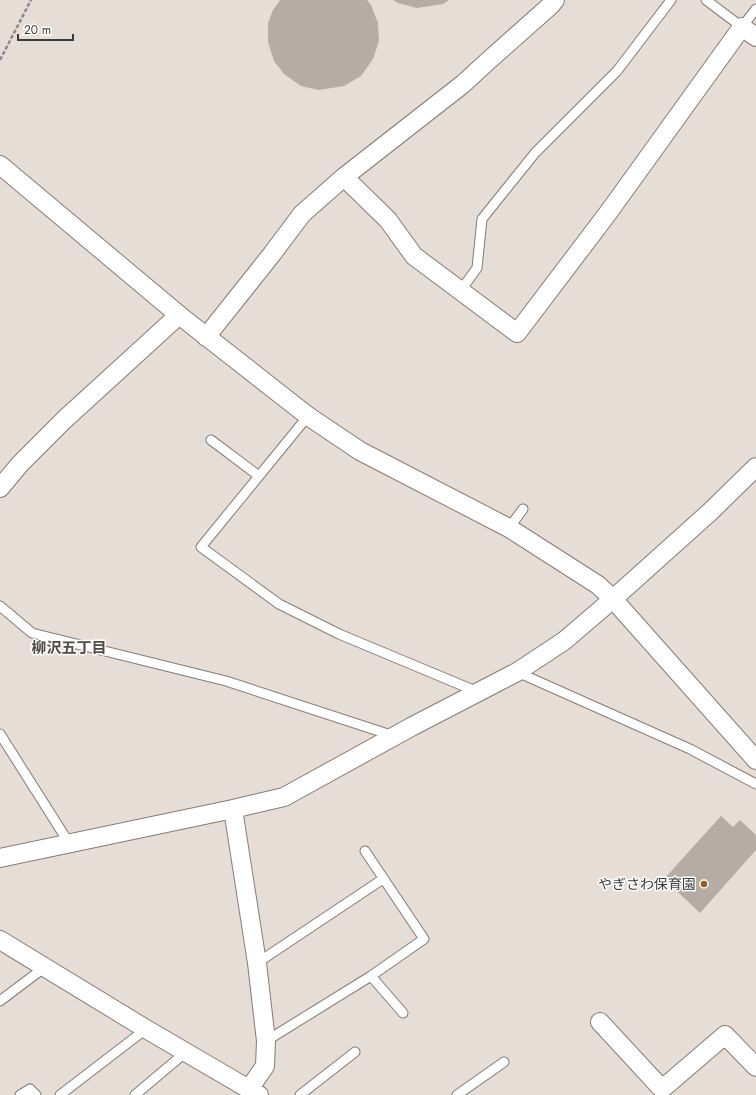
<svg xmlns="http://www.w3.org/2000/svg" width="756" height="1095" font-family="Jost,'Noto Sans JP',sans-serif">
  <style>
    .building { fill: #b5aca6 }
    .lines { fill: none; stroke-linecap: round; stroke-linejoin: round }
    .service-casing { stroke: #847b75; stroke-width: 11 }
    .minor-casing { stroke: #847b75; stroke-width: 20 }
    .path { stroke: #8f8884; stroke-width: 2.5; stroke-dasharray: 4 2; stroke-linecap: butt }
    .service { stroke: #fff; stroke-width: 9 }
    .minor { stroke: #fff; stroke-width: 18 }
    .poi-dot { fill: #9c5b25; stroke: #fff; stroke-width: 1.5 }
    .labels { text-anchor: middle; stroke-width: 3; stroke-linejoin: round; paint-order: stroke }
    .poi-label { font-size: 14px; fill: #3e3a38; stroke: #fff; text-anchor: end }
    .neighbourhood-label { font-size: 15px; font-weight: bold; fill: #524a44; stroke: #fff }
  </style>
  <rect width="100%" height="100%" fill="#e7ddd7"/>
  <!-- building -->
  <path class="building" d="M280,0H367L371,5L378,23L379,41L373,59L361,76L344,86L319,90L301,86L284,74L274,61L268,42V23L273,10Z
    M393,0H449L443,4L417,8L398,3Z
    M721,816L733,827L740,820L756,835V850L700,913L664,879Z"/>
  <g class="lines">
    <defs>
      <path id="service" d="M706,0L742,27L756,9
        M461,290L477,268L482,219L535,153L617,71L671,0
        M211,440L259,476L201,547L279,604L339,634L478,692
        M259,476L308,416
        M509,528L523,509
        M0,606L32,633L226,681L394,736
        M517,672L690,749L756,784
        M0,734L69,843
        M257,963L383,879
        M371,976L403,1013
        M0,1001L45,967
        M266,1041L371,976L424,939L365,851
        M20,1095L30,1089L36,1095
        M60,1095L146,1029
        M135,1095L186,1052
        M300,1095L355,1052
        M457,1095L504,1062"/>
      <path id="minor" d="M0,165L179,315L308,416L360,451L509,528L598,585L613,599L756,760
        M344,177L388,220L414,256L517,333L608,213L742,27L756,37
        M206,337L272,254L302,214L344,177L463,84L488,61L551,5L555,0
        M0,488L20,464L64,420L179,315
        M233,809L257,963L266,1041L265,1066L249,1089
        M0,858L233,809L284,797L411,727L517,672L564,641L613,599L711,511L756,467
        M0,940L146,1029L259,1095
        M600,1022L662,1089L725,1035L756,1067"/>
    </defs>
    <!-- service casing -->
    <use href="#service" class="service-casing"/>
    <!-- minor casing -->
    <use href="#minor" class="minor-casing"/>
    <!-- path -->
    <path class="path" d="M0,60L31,0"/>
    <!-- service -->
    <use href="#service" class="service"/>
    <!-- minor -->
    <use href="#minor" class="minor"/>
  </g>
  <!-- markers -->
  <circle class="poi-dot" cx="704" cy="884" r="4"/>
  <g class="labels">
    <!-- poi labels -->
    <g class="poi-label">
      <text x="696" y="889">やぎさわ保育園</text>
    </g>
    <!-- neighbourhood labels -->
    <g class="neighbourhood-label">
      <text x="69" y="653">柳沢五丁目</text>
    </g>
  </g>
  <!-- scale -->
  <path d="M18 34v6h55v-6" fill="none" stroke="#3e3a38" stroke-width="2"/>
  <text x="24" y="34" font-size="12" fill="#3e3a38" stroke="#ffffff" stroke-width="3" paint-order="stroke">20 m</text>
</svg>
